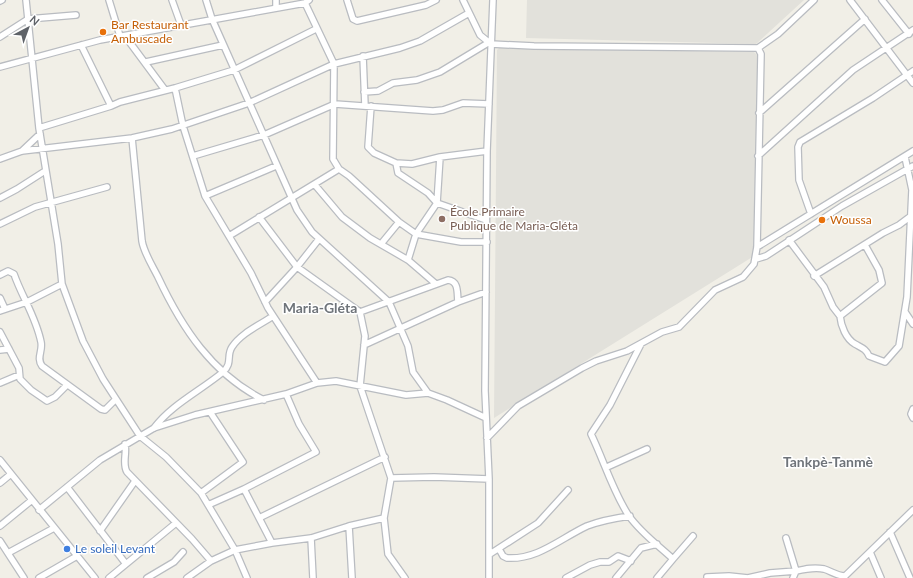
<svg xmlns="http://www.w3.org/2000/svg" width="913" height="578" font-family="Lato,sans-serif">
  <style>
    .industrial { fill: #e2e1db }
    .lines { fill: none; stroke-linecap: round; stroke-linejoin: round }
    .minor-casing { stroke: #b9bcc1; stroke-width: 8 }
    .minor { stroke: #fff; stroke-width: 5.5 }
    .food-dot { fill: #e8710a; stroke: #fff; stroke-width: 1.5 }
    .education-dot { fill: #8d6e63; stroke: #fff; stroke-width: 1.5 }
    .shop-dot { fill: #3f7fe0; stroke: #fff; stroke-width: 1.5 }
    .labels { text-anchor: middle; stroke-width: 3; stroke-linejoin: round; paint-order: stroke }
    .food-label { font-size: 12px; fill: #c56008; stroke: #fff; text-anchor: start }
    .education-label { font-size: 12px; fill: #785e54; stroke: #fff; text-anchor: start }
    .shop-label { font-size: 12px; fill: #366cbe; stroke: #fff; text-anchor: start }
    .quarter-label { font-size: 14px; font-weight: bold; fill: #6f747a; stroke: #fff }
  </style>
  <rect width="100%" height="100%" fill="#f1efe7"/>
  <!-- industrial -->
  <path class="industrial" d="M527,0H804L756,44L526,38Z
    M499,48L754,52L758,56L754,256L494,418L497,50Z"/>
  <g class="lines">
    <defs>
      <path id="minor" d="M26,0L39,128L58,244L62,284L83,341L103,379L140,436L166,457L201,493L235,550L247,578
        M109,0L120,36
        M172,0L181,25
        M206,0L212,19L297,210L312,232L389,302L408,346L413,372L428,393
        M347,0L353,19L357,21L426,5L436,0
        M463,0L480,35L491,44L534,46L758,48L778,34L814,0
        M850,0L913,83
        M882,0L909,34
        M0,1L2,0
        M305,3L334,64L333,159L339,169L349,176L399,222L416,234L461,242H487
        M276,8V0
        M125,36L165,90
        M0,37L28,19L76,15
        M81,45L111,106
        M363,56L365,106
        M146,62L223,45
        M0,67L100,40L305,3L309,0
        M175,88L183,126L205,196L251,273L268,308L317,383
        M364,92L378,91L393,83L417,80L440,72L488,43
        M371,106L368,147L374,153L396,163L398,173L428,193L437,203L486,220
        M759,113L865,19
        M39,128L111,106L120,102L175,88L234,70L316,29
        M132,138L142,241C144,253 152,265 158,277C182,328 212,374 264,400
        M22,151L40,134
        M193,156L264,135L335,104L433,111L443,110L463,103L489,104
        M758,156L853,70L913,30
        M0,159L22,151L132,138L172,129L249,103L334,64L400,48L420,41L469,13
        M396,163L412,164L440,157L487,151
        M315,185L342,217L370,238L408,260L436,284
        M205,196L276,166
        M0,198L17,189L45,171
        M811,214L799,180L798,147L800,142L873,98L913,71
        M259,217L297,267L360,312L365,336L360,386L391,478L384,518L388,554L405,578
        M0,224L35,207L107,187
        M229,236L339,169
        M789,240L824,287L833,307L840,316L882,283L879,270L865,245
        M381,244L399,222
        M757,247L913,151
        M756,259L766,256L842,206L913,166
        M408,260L416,234L437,203L440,157
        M0,275L8,271L14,274C22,297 36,317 41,342C43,351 36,358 42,366L101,409L105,410L116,399
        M814,276L883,233L899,225L911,216
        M0,298L5,309
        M265,302L297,267L319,239
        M0,311L27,302L62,284
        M360,312L448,280C459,281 457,293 458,302
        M905,312L913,324
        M840,316C841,326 846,339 855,344C862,348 866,349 869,356L885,362L899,346L907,297L912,190L905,157
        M0,332L19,368L20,379L31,390L47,401L55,397L67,385
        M641,344L610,405L591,434C604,461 613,492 629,516C641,533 659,546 673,559L657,578
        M364,345L458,302L486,292
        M0,350L9,349
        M0,383L19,375
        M913,409L911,414L913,418
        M154,428C171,405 200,391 223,372C233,363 226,356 232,347C241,333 260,325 273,316
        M487,438L518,406L582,368L596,361L627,351L662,332L679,327L715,290L743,277L754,264L757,247L761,54L758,48
        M125,444C127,454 122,464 127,472L192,539L211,561
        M0,460L95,578
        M607,467L647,449
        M391,478L434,477L489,479
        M0,483L11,474
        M67,487L126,564
        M244,489L272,543
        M201,493L243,462L210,412
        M208,505L244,489L316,452L299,424L286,394
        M39,510L100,460L154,428L195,415L286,394L317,383L336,381L406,395L428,393L447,400L486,418
        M259,518L385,457
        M0,526L32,500
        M349,526L352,578
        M100,531L135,481
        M890,532L910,578
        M311,538L313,578
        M0,541L24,578
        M499,549L503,556L507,558C538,560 561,538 587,526C600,521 616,518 630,516
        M870,552L881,578
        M8,553L54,528
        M490,554L538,523L568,490
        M673,559L693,536
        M707,577L729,576L748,578L770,573L796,571L786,538
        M39,578L77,556
        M109,578L176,523
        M147,578L174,562L183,552
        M187,578L211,561L235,550L272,543L311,538L349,526L384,518
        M489,578V479L485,391L487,151L493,0
        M566,578L590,565L600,562H609L618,556L631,561
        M616,578L641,548L657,544
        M793,578L796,571C805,569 814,567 824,569C831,571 837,576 845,576
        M843,578L913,510"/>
    </defs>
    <!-- minor casing -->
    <use href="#minor" class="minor-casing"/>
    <!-- minor -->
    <use href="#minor" class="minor"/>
  </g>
  <!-- markers -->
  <g class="food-dot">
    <circle cx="103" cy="32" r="4"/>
    <circle cx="822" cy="220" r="4"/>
  </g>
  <circle class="education-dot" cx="442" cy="219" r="4"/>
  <circle class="shop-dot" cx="67" cy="549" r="4"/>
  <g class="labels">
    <!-- food labels -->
    <g class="food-label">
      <text x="111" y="29">Bar Restaurant<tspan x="111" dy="14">Ambuscade</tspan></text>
      <text x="830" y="224">Woussa</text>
    </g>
    <!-- education labels -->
    <g class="education-label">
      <text x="450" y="216">École Primaire<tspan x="450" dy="14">Publique de Maria-Gléta</tspan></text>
    </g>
    <!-- shop labels -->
    <g class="shop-label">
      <text x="75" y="553">Le soleil Levant</text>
    </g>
    <!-- quarter labels -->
    <g class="quarter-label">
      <text x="320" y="313">Maria-Gléta</text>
      <text x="828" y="467">Tankpè-Tanmè</text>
    </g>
  </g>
  <!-- north arrow -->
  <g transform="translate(28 28) rotate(41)" stroke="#ffffff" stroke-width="3" paint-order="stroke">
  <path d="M0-3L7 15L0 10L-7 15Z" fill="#5e6268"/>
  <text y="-6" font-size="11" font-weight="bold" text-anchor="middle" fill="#5e6268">N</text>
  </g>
</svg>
